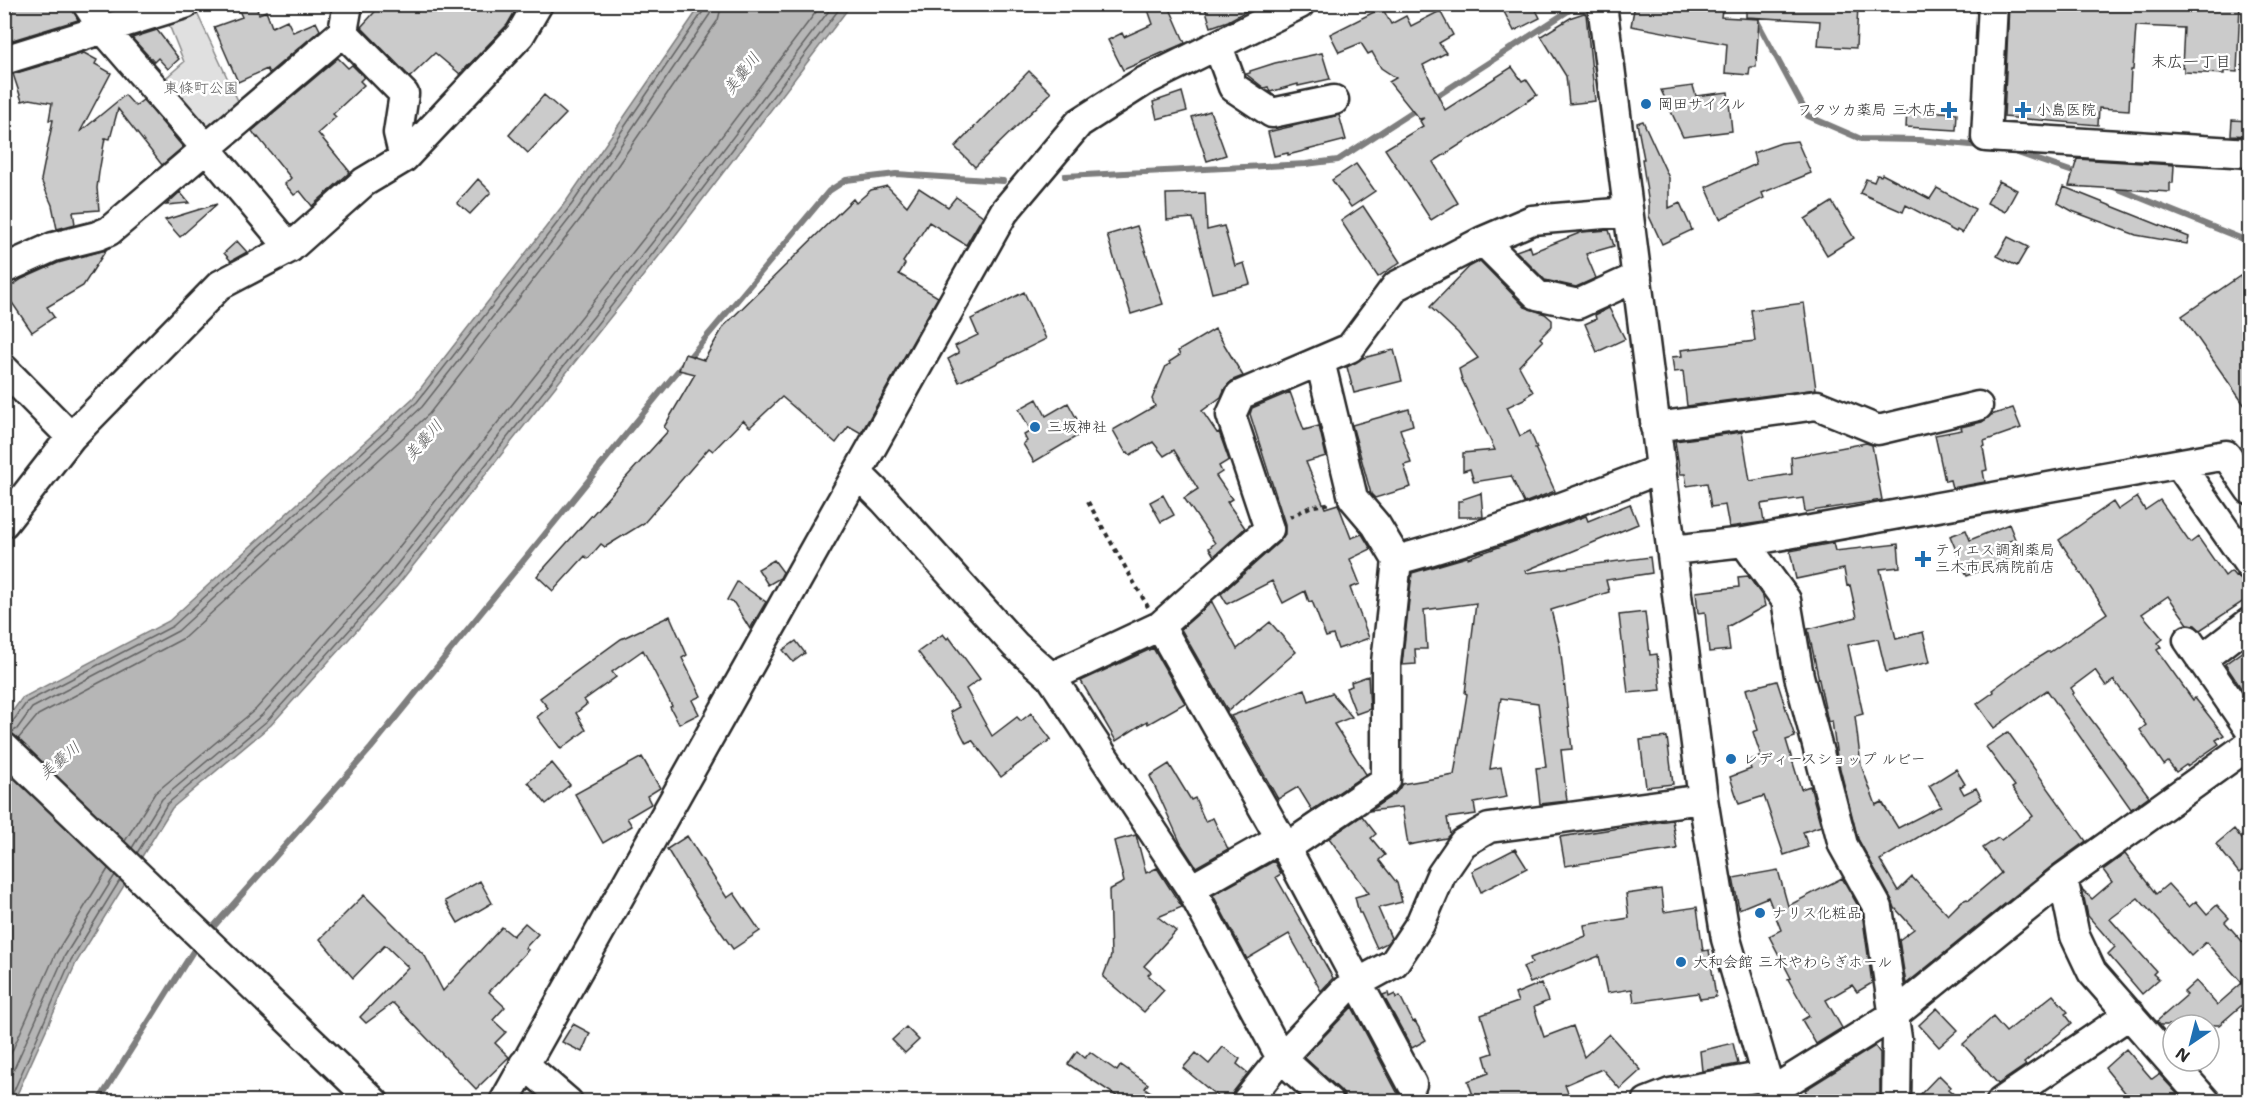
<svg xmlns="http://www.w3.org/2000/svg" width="2254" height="1106" font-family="'Shantell Sans','Klee One',sans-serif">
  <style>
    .green { fill: #e0e0e0; stroke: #868686; stroke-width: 1.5 }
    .water { fill: #b6b6b6; stroke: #7e7e7e; stroke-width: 1.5 }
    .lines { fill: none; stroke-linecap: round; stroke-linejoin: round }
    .shore { stroke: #636363; stroke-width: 1.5 }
    .stream { stroke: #7e7e7e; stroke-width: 6 }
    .building { fill: #cbcbcb; stroke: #2b2b2b; stroke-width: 1.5 }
    .minor-casing { stroke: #2b2b2b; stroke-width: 33 }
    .path { stroke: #2b2b2b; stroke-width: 4; stroke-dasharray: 4.5 4.5; stroke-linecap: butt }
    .minor { stroke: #fff; stroke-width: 28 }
    .poi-dot { fill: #1f6fb2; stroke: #fff; stroke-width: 2 }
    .labels { text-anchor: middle; stroke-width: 5; stroke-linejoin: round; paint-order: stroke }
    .park-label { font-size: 15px; fill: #585858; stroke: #fff }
    .poi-label { font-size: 15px; fill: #2b2b2b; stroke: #fff; text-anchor: start }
    .neighbourhood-label { font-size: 16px; fill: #2b2b2b; stroke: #fff }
    .water-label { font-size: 16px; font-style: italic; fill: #5c5c5c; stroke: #fff }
  </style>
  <rect width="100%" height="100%" fill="#fff"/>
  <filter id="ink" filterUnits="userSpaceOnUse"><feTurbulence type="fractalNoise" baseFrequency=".0167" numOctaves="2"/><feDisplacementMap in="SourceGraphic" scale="12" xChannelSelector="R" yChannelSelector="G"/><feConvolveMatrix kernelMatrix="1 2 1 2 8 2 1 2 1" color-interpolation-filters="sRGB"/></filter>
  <g filter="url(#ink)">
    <!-- green -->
    <path class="green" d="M196,11L240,105L203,133L161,82L184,62L167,20Z"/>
    <!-- water -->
    <path class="water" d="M701,5H851L674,237L397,586L271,725L172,808L76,963L14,1101L5,1102L4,723L22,698L169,621L413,398L567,200Z"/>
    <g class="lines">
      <!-- shore -->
      <path class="shore" d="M4,726L11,724L27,702L173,626L417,402L572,204L704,10L705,4
        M10,733L17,729L32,708L178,631L422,407L578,208L710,14L713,4
        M18,739L38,715L184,638L429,414L585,213L718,20L722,4
        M125,841L155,793L256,709L380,571L656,223L822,4
        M132,848L162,799L262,715L387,577L663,229L834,4
        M137,853L167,804L267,721L393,582L669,233L843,4
        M4,1069L56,953L108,869
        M4,1091L64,957L115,875
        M9,1102L71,960L120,880"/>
      <!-- stream -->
      <path class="stream" d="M1736,4L1751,10L1808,116L1861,139L1919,140L1981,146
        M1431,100L1579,4
        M2012,151L2079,174
        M1065,176L1306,164L1338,160L1418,108
        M2111,186L2250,242
        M208,933L371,748L667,384L829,191L846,180L896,174L1003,181
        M98,1102L197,945"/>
    </g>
    <!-- building -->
    <path class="building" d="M21,4H71L78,20L6,42L4,39V15Z
      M236,4H255L259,14L266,11L272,27L287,20L293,32L316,22L320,30L269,73L267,69L238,82L214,27L242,17Z
      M382,4H467L474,12L483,4H519L507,25L460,74L435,53L410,77L361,27Z
      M1146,4H1168L1185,43L1123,70L1108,40L1122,33L1124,37L1153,24Z
      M1204,4H1259L1228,21L1211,27Z
      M1500,4H1533L1540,18L1514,31Z
      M1635,4H1692L1722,10L1721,17L1759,19L1756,67H1750L1749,75L1725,73L1727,44L1631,26Z
      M1746,4H1858L1856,48L1818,46L1820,21L1746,17Z
      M2009,4H2240L2237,72L2224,71V74L2184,72V67H2182L2184,28L2136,26L2133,70H2131L2129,110L2099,108L2098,125L2004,117Z
      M1384,11L1391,24L1406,16L1411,26L1440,11L1453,35L1439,43L1446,53L1423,65L1445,110L1512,67L1522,81L1526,79L1537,95L1433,162L1458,203L1431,220L1385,149L1423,126L1420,121L1424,118L1419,119L1389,82L1396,78L1381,68L1372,52L1368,54L1361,43L1339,52L1330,34L1374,12Z
      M1584,13L1586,14L1595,101L1569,104L1566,76L1541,36L1572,17Z
      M157,30L179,59L168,69L158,58L154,62L132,38Z
      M84,53L97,60L95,64L111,73L80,132L125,95L135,106L143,100L183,147L162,165L118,109L110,139L105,138L99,172L97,188L99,210L73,212L75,224L57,229L52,205L41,180L53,120H49L52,103L30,99L22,101L13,74Z
      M1322,53L1330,79L1298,86V84L1270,92L1268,87L1264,88L1246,74L1250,73V71L1275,63Z
      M338,58L348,68L352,65L364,77L360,81L364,85L333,114L336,117L318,133L350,172L312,206L300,191L294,195L285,184L291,178L258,137L257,138L252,131Z
      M1029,71L1051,93L975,167L955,147Z
      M1693,86L1696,96L1728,92L1732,131L1683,137L1661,90Z
      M1182,92L1187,111L1157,119L1153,102Z
      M544,95L566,114L528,153L509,135Z
      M1907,110L1957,113L1956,130L1906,127Z
      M1210,111L1226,155L1207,161L1192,117Z
      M1339,115L1346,140L1288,155V153L1274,156L1268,132Z
      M2232,120L2250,121V136L2231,135Z
      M1643,121L1669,178V208L1680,203L1692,230L1662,244L1649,216V205L1642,159H1644L1637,123Z
      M1797,141L1811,173L1762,193L1764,198L1720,219L1706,187L1756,164L1753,153L1781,143Z
      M2077,159L2174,165L2173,183H2170V192L2069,186Z
      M1356,164L1375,191L1351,207L1332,180Z
      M1882,174L1930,199L1937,188L1975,209L1962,233L1957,230L1956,232L1906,205L1903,212L1860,193L1866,179L1874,182L1877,175L1881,176Z
      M478,179L491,192L470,214L457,203Z
      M1999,181L2017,190L2005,212L1987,203Z
      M887,186L907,206L919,188L948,207L956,197L983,216L966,245L929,222L903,262L905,264L899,274L938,297L861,433L849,426L836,443L782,397L750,427L743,420L713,451L709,448L644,523L605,547L601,544L588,559L585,556L553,591L537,576L668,431L664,427L695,374L679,370L685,354L704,360L724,326L853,199L856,203L871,190Z
      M2064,187L2189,237L2187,244L2136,235L2072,211L2058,203Z
      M180,192L189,203L166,205Z
      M1205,193L1207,230L1224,226L1235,266L1244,263L1250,284L1212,293L1193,218L1167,220L1166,194Z
      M1832,202L1854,238L1827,255L1805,219Z
      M217,204L180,237L165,220Z
      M1363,206L1400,262L1378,277L1341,221Z
      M1137,226L1163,304L1131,314L1107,235Z
      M1609,230L1614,246L1586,254L1596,278L1576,287L1545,280L1516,251L1530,246L1532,252L1582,232Z
      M2008,237L2028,247L2017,266L1997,256Z
      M237,241L247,252L231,261L224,253Z
      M106,250L83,286L47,307L54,317L32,332L4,291L22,279L58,263Z
      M1480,261L1525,307L1545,314L1552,320V326L1540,338L1543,341L1519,366L1533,392L1525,397L1526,398L1507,407L1520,436L1530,431L1537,448H1535L1555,491L1524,503L1511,476L1474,482L1470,469L1463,471V453L1495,450L1462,380L1459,369L1478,358L1458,333L1430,307L1469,267Z
      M2240,276L2250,289V344L2244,349L2250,358V413L2182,316Z
      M1024,292L1046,339L959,382L948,359L959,353L955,346L978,335L971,319Z
      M1804,303L1816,389L1687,406L1683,371L1674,372L1672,357L1682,356L1681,350L1755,341L1751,310Z
      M1609,308L1625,339L1597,352L1585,324L1596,319L1595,315Z
      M1215,329L1243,376L1233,380L1225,388L1221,397L1202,411L1217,433L1219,432L1229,460L1219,466L1222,472L1216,476L1232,499L1227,502L1245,528L1214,556L1209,548L1215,543L1184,498L1198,489L1174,450L1164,456L1153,442L1130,455L1128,452L1126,453L1113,430L1155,406L1152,399L1166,366L1170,364L1169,362L1180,355L1178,351Z
      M1394,350L1402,381L1354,393L1347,367L1363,358Z
      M1290,392L1304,430L1319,426L1326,456L1306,462L1325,508L1338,504L1351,538L1362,534L1371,549L1350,559L1360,584L1350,588L1369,638L1338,649L1333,635L1326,637L1312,601L1309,602L1305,591L1283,603L1272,581L1227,604L1221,594L1280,541L1285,534V524L1250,414L1252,408Z
      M1037,399L1046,416L1068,403L1084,432L1034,462L1023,444L1027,441L1024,435L1031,431L1019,409Z
      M2013,408L2021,428L1984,441L1985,446L1983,447L1987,470L1983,471L1985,482L1952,488L1950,480L1945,481L1935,435L1962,430L1961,427L1982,422L1991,415Z
      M1409,409L1413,425L1400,429L1411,463L1404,465L1411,487L1375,498L1371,494L1352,425Z
      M1742,432L1750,481L1792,474L1791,457L1866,443L1872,445L1882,500L1805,512L1803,498L1761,504L1764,522L1729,527L1725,505L1711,507L1707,483L1687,486L1685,474H1680L1675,441Z
      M1481,493L1483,517H1458V501H1462L1463,499Z
      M1163,495L1174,515L1161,522L1150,502Z
      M2137,497L2145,510L2160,500L2190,543L2198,537L2225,576L2231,571L2235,576L2236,575L2242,581L2248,582L2250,597L2200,630L2195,625L2188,624L2168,596L2142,614L2163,639L2158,643L2161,647L2157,650L2193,700L2195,698L2224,735L2216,740L2219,744L2187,766L2186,765L2176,772L2168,762L2164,765L2140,730L2146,725L2114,680L2106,686L2095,670L2071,688L2074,693L2072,694L2149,796L2131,809L2047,690L1994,728L1977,704L1994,692L1992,690L2026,665L2047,652H2050L2107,613L2059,540L2113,502L2118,510Z
      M1630,504L1638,524L1525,571L1526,573L1650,557L1652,573L1606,580L1609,592L1551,610L1560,646L1572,749L1561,750L1567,801L1540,804L1536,768L1546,767L1538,703L1501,698L1490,769L1501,767L1507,797L1474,803L1476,814L1447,818L1450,834L1446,838L1408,845L1402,807L1369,811L1395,794L1402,784L1454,775L1467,694L1465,693L1476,603L1424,610L1427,649H1415L1416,664L1402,665L1412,573L1467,557L1468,558L1586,516L1588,521Z
      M2009,524L2015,539L2007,542L2013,557L1967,576L1950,536L1966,530L1970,540Z
      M1833,543L1835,551L1898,544L1900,567L1880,569L1896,639L1923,632L1930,662L1886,672L1878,639L1848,645L1863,714L1855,716L1861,765L1876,805L1882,802L1898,828L1941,806L1929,786L1956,769L1965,784L1960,787L1964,794L1976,788L1982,799L1880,860L1898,891L1912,877L1948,915L1962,901L1967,899L1969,900L2001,873L1983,848L1998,838L2001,840L2033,816L2012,788L2015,786L1986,747L2008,732L2086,841L2053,865L1906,984L1899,940L1914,929L1895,908L1892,900L1858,839L1837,757L1832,721L1828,722L1808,629L1857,617L1850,585L1847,586L1844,569L1796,579L1790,551Z
      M774,560L783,572L780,578L768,585L758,569Z
      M1748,576L1763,597L1765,606L1727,627L1730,650L1709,652L1705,612L1698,613L1696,592L1739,587L1738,577Z
      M737,582L766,602L750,629L734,603L727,600Z
      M1212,602L1237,649L1270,622L1296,652L1228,711L1181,629Z
      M1645,612L1650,655L1657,654L1661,690L1628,693L1619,615Z
      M670,616L687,655L682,658L701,696L692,700L699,714L679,724L670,707L672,706L643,650L612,672L616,677L584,700L587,704L576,713L586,730L561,749L537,717L548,708L540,698L621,639Z
      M943,634L947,639L949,637L980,679L966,689L992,736L1017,717L1021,721L1031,713L1051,739L1001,777L972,740L966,743L950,712L959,707L918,652Z
      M796,641L805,653L793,662L783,650Z
      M2250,646V681L2241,688L2225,664Z
      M1153,648L1185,703L1148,724L1147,721L1116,741L1081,681Z
      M1368,676L1370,709L1356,714L1346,688L1352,686L1351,682Z
      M1777,681L1795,737L1786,740L1801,789L1810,786L1821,826L1803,832L1808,847L1784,855L1764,796L1739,804L1730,777L1751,769L1748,761L1761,756L1753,732L1758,730L1746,689Z
      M1305,689L1309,701L1332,693L1352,717L1334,724L1366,774L1312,810L1298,787L1278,799L1231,716Z
      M1667,737L1673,784L1646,787L1640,740Z
      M642,757L660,788L647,796L651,804L627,818L632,826L603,843L575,794Z
      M552,763L570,785L546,804L528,782Z
      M1169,764L1191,800L1195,798L1205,821L1213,818L1228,849L1196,867L1181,844L1150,776Z
      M1362,816L1376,834L1371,838L1385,855L1379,860L1397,883L1402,902L1378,908L1391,938L1387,943L1377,948L1361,913H1359L1355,897L1369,893L1329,838Z
      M1672,820L1677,849L1565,866L1560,837Z
      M2234,829L2250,849V864L2239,873L2216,844Z
      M1136,835L1146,873L1157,868L1182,907L1158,917L1176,931L1144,966L1151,972L1148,975L1164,990L1144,1012L1103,977L1111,956L1109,890L1124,882L1114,841Z
      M687,836L727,898L734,893L760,931L733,949L696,897L667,849Z
      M1515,849L1527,868L1481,892L1472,871Z
      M2125,854L2156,894L2168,884L2189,907L2196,901L2207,914L2217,905L2229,918L2225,922L2250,950V998L2219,1025H2160L2157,1021L2187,995L2184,992L2196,981L2217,1005L2242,983L2206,942L2191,956L2138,898L2110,919L2156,971L2153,974L2159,979L2142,994L2108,954L2115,947L2088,916L2082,889L2092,899L2112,882L2103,870Z
      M1274,861L1281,874L1276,877L1333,978L1321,991L1289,934L1247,959L1213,895Z
      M1778,870L1788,906L1842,878L1862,913L1872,983L1857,992L1852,985L1826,1000L1842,1028L1816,1044L1802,1020L1809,1016L1788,979L1791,978L1769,936L1781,930L1768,897L1739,909L1733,878Z
      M480,881L492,903L458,923L445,901Z
      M1661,889L1664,912L1697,907L1703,951L1709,950L1716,997L1700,999L1698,993L1634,1002L1632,989L1607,993L1599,956L1530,983L1523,967L1532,963L1530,958L1586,936L1584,925L1629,918L1626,894Z
      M364,895L425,956L443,991L502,927L513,936L525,923L538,934L525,948L528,950L489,992L505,1007L493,1020L506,1032L495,1043L509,1057L476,1089L393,1003L366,1023L360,1017L408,967L385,945L353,978L320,939Z
      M1541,983L1548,1001L1534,1007L1544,1037L1573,1026L1584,1057L1609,1034L1641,1070L1620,1089L1602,1069L1565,1085L1571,1101H1475L1468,1081L1489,1073L1484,1056L1493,1053L1481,1015L1518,1002L1515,994Z
      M1388,993L1389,997L1395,994L1396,998L1400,996L1413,1022L1415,1021L1426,1040L1412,1048L1383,995Z
      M2053,995L2068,1012L2065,1014L2072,1023L2024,1063L2026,1065L1998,1084L1963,1044L1993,1017L2006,1032Z
      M1352,1007L1397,1092L1404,1098L1416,1101H1349L1340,1090L1304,1057Z
      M1937,1008L1958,1030L1939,1047L1919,1025Z
      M573,1024L590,1033L582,1052L562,1042Z
      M906,1027L919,1040L905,1053L892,1040Z
      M1733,1043L1738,1064L1702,1071L1700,1051Z
      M1875,1046L1880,1053V1101H1811L1805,1090Z
      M1223,1047L1240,1059L1237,1064L1248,1073L1233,1092L1230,1101H1223L1183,1068L1196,1053L1209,1064Z
      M2126,1049L2152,1079L2159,1074L2184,1101H2132L2105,1068Z
      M1077,1051L1085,1058L1090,1052L1117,1071L1121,1065L1148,1084L1145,1088L1164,1101H1124L1068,1064Z
      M1939,1075L1951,1087L1948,1089L1961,1101H1914Z"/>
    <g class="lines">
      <defs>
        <path id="minor" d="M87,4L104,30L206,148L290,248
          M1602,4L1703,799L1726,939L1766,1076L1777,1102
          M1993,4L1986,137L2250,153
          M343,32L404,94L398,133L404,158
          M1218,46L1233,87L1272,113L1334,100
          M4,60L185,4
          M1483,241L1537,295L1578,304L1637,277
          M4,269L53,247L97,236L109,231L343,32L348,4
          M1320,361L1353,498L1376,525L1397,560
          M4,369L71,437
          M1655,427L1817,405L1878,430L1978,406
          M2179,464L2250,566
          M858,474L884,500L1015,645L1051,677L1191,889L1281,1058L1329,1102
          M4,523L71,437L220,285L290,248L364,182L404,158L520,35L538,4
          M1744,542L1786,600L1799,676L1843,845L1878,908L1897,1038L1896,1102
          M1672,550L1744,542L2226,455L2250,490
          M1160,626L1286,848L1412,1084
          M2188,640L2250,730
          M2201,660L2250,622
          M1051,677L1160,626L1269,529L1231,415L1240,395L1350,348L1396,286L1483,241L1532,220L1628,212
          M4,747L374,1102
          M1286,848L1386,780V663L1397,560C1487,536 1574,503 1661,469
          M2063,878L2075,936L2092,972L2206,1102
          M1191,889L1281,838
          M524,1064L568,1102
          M1772,1091L1894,1015L2063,878L2250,744
          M504,1102L1004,212L1079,123L1143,82L1300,4
          M1246,1102L1281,1058L1345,990L1394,963L1420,924L1441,875L1463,843L1489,828L1703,799
          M1647,1102L1670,1093L1766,1076
          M2001,1102L2130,1014"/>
      </defs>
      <!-- minor casing -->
      <use href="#minor" class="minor-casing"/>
      <!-- path -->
      <path class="path" d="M1088,502L1148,607
        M1290,517L1310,507L1331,503"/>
      <!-- minor -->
      <use href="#minor" class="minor"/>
    </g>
  </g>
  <!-- markers -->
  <g class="poi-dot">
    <circle cx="1646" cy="104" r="6"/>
    <path d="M1946 101h6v6h6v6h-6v6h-6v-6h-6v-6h6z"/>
    <path d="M2020 101h6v6h6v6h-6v6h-6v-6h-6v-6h6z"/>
    <circle cx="1035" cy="427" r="6"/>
    <path d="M1920 550h6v6h6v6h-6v6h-6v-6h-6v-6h6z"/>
    <circle cx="1731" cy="759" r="6"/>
    <circle cx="1760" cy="913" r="6"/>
    <circle cx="1681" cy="962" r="6"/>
  </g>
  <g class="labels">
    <!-- park labels -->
    <g class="park-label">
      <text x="201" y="93">東條町公園</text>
    </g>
    <!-- poi labels -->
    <g class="poi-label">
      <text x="1658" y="109">岡田サイクル</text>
      <text x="1937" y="115" text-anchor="end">フタツカ薬局 三木店</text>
      <text x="2036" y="115">小島医院</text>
      <text x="1047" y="432">三坂神社</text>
      <text x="1935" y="555">ティエス調剤薬局<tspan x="1935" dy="17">三木市民病院前店</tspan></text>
      <text x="1743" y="764">レディースショップ ルビー</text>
      <text x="1772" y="918">ナリス化粧品</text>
      <text x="1693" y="967">大和会館 三木やわらぎホール</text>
    </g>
    <!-- neighbourhood labels -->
    <g class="neighbourhood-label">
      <text x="2191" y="67">末広一丁目</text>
    </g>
    <!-- water labels -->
    <g class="water-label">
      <text transform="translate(741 73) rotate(-52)" y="6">美嚢川</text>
      <text transform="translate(423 440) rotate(-48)" y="6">美嚢川</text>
      <text transform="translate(59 760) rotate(-40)" y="6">美嚢川</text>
    </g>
  </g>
  <!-- margin -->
  <rect width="2254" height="1106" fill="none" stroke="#fff" stroke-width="24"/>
  <rect x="12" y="12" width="2230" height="1082" fill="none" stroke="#2b2b2b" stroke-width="2" filter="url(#ink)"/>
  <!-- north arrow -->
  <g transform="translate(2191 1043) rotate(215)"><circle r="28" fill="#ffffff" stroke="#aaaaaa" stroke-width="1.5"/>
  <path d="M0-4.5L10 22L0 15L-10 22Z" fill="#1f6fb2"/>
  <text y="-9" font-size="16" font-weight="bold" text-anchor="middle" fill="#2b2b2b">N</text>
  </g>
</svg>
